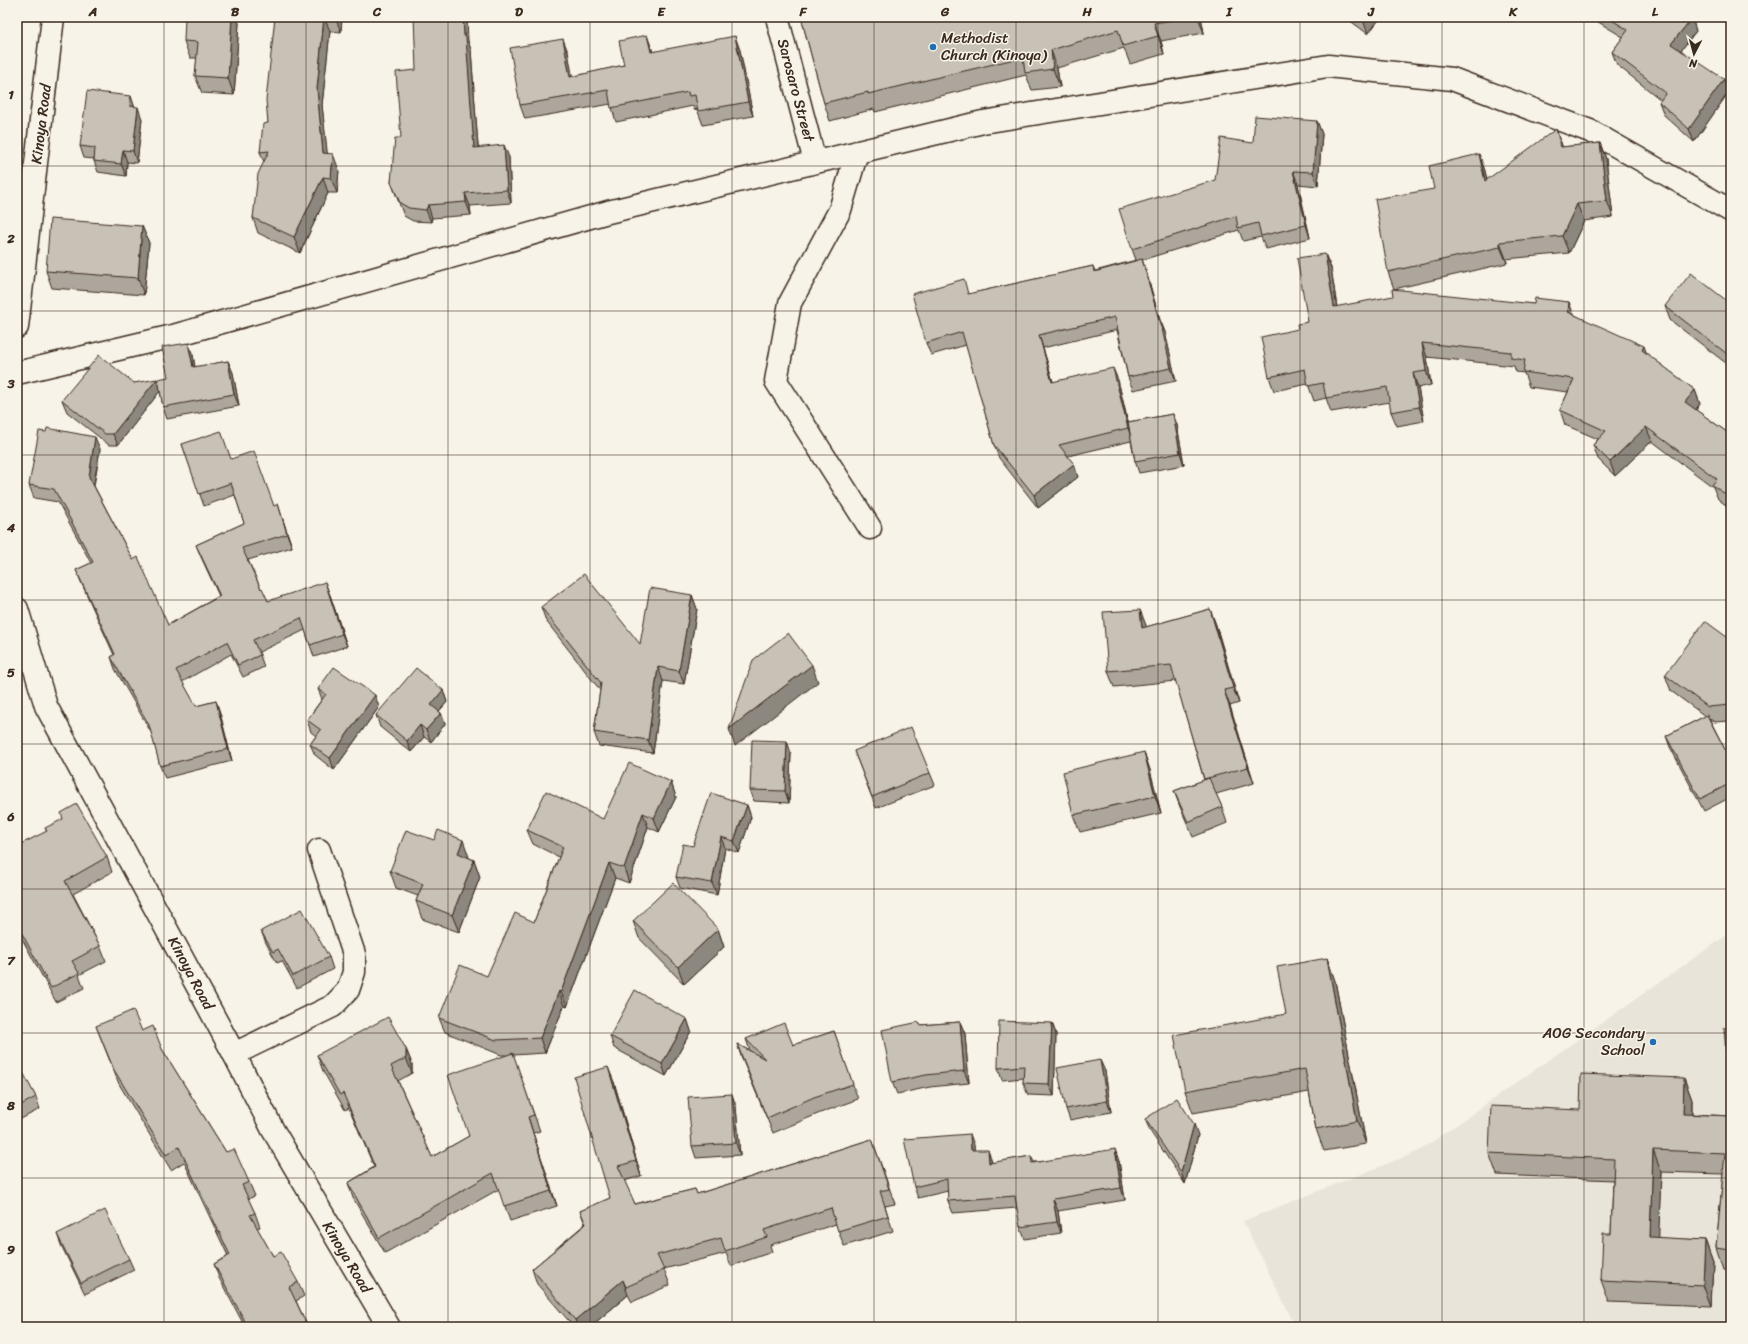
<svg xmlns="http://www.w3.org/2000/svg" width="1748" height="1344" font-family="Sriracha,sans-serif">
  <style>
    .built { fill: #e9e4d9 }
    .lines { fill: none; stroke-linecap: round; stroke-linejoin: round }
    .minor-casing { stroke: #3b2a1e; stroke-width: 25 }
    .major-casing { stroke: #3b2a1e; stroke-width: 25 }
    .minor { stroke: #f7f3e8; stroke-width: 22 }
    .major { stroke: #f7f3e8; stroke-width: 22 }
    .wall { fill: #aca69d; stroke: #3b2a1e }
    .shaded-wall { fill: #8c877f; stroke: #3b2a1e }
    .building { fill: #c8c1b6; stroke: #3b2a1e }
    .grid { fill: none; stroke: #3b2a1e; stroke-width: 1; stroke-opacity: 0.55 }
    .poi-dot { fill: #1f6fb2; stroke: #f7f3e8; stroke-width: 1.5 }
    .labels { text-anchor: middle; stroke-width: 3; stroke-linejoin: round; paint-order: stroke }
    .poi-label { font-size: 15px; fill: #3b2a1e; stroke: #f7f3e8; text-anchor: start }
    .street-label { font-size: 15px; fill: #3b2a1e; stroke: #f7f3e8 }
    .neatline { fill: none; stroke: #3b2a1e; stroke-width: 1.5 }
    .grid-label { font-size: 13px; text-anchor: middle; font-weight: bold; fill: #3b2a1e }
  </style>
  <rect width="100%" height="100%" fill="#f7f3e8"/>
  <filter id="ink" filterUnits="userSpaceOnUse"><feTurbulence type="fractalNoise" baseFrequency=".025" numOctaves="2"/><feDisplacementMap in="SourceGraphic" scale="8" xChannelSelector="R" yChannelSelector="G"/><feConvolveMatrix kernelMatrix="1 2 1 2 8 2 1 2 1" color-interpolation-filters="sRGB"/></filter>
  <g filter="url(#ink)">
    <!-- built -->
    <path class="built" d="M1731,932V1327H1296L1243,1221L1419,1151Z"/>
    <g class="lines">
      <defs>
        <path id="minor" d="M777,17L815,162
          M857,152L840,210L790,303L776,381L870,528
          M17,373L173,336L608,212L983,122L1328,66L1452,79L1590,131L1731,211
          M234,1054L333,1006L348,990L354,972V954L319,850"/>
        <path id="major" d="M17,327L53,17
          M17,609L46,706L234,1054L273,1130L389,1327"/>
      </defs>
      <!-- minor casing -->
      <use href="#minor" class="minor-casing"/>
      <!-- major casing -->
      <use href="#major" class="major-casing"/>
      <!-- minor -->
      <use href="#minor" class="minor"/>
      <!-- major -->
      <use href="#major" class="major"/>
    </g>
    <!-- wall -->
    <path class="wall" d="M232,17H236L239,23L234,95L202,93L195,76L197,58H190L184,41Z
      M275,17H342L341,32L330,31L322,105L327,154L339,170L337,193H328L300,253L258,233L253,218L264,162L260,152L268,123Z
      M801,17H1201L1204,33L1161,41L1164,54L1130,64L1124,48L1057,68L1060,87L1032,90L1026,75L875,112L874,109L830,121L824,103Z
      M1345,17H1381L1368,34Z
      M1590,17H1691L1692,18L1696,31L1681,50L1728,93L1694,142L1664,115L1659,102L1661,100L1617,65L1612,52L1623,37Z
      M1717,17H1731V21Z
      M468,41L471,50L478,147L509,157L511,203L470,206L471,215L432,218L431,222L413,221L404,216L391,182L416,70Z
      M652,49L653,52L740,50L753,116L703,125L697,109L694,110L693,106L616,122L611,104L525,119L520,105L568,52L572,77L624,65Z
      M134,107L142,119L137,163L127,162L126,176L98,172L94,161V159L84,158L80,146Z
      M1317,121L1322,134L1318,186L1298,184L1310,238L1266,249L1261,237L1243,241L1239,230L1142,260L1146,271L1160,320L1165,332L1176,381L1133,390L1128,377L1117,330L1043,348L1053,382L1118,380L1128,422L1173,414L1177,425L1184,465L1139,473L1135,461L1131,441L1068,456L1078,477L1038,508L999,458L994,445L966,345L931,355L926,343L969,294L1093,266L1095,271L1136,260L1132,249L1215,180L1253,143Z
      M1600,143L1606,159L1613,217L1584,221L1569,253L1506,259L1507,263L1394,289L1388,272L1479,154L1485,171L1487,180L1562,147Z
      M142,226L149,243L144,295L52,288L46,271Z
      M1325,254L1331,268L1337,307L1534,304L1569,302L1573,314L1647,354L1695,390L1700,404L1696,410L1731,435V509L1718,499L1713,487L1652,441L1615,476L1598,459L1593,445L1598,439L1565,425L1560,410L1568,392L1529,387L1524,373L1516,372L1514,366L1427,357L1431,385L1418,388L1424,421L1397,426L1391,412L1390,402L1331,412L1326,398L1314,401L1308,384L1274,391L1269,377L1308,322Z
      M1731,304V367L1670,320L1665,306Z
      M193,355L195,367L228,361L233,373L239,406L167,419L163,407L160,391L118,445H109L67,412L62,400L134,383L159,385L168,377Z
      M182,444L231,459L274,506L282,517L292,547L248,560L261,589L268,601L330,595L347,646L314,657L305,630L259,652L264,667L243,677L231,654L182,682L196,706L216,701L220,713L232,761L165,778L160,766L152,734L115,669L111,657L114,655L81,582L76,570L91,563L58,502L34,498L29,485L100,449L94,486L133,560L168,625L219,596L201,557L196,545L244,523L235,495L204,506Z
      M692,595L697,609L684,684L663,681L653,753L599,746L594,732L600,690L546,621L541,607L640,644Z
      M1210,609L1216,625L1239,703L1230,706L1254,783L1216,794L1222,807L1227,823L1193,837L1180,807L1174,791L1204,780L1176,681L1114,687L1108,671L1140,610L1146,627Z
      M1731,640V721L1714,722L1709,718L1731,761V797L1704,811L1670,747L1666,736L1705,716L1671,691L1665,675Z
      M318,689L379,707L334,770L315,755L310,744L316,736L311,732L307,720L322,699Z
      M443,690L447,702L439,711L441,713L445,724L431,742L424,737L411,752L380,727L376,715Z
      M854,751L930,773L935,785L876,808Z
      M1144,752L1150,770L1161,813L1080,832L1073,815Z
      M791,753L789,803L754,801L750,790Z
      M671,782L676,797L659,832L648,827L629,883L615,878L567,1007L564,1006L545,1053L513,1055L540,1131L533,1133L557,1206L510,1221L499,1189L385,1253L353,1198L348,1183L374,1167L349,1108L345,1110L323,1071L317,1055L406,1049L412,1064V1073L398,1081L432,1157L469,1136L506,1055H501L445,1032L439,1018L487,976L534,922L559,857L533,844L527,830L603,819Z
      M747,805L751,817L739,853L725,848L717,895L680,888L676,877L693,846Z
      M45,828L107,857L112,872L73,894L100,946L106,961L79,975L84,988L56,1002L19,933L17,934V846L47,832Z
      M469,857V858L474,860L480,877L459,932L422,919L416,901L418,896L396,888L390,871Z
      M633,921L718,929L724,947L684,984L639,938Z
      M261,931L329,957L333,969L297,988L282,961L277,963L266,943Z
      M1327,958L1335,981L1366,1144L1324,1151L1316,1129L1309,1092L1193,1113L1185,1091L1286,1014Z
      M687,1019L691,1031L666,1076L614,1048L610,1036Z
      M919,1022L920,1025L960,1022L965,1034L969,1083L930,1087L897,1094L892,1082Z
      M1052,1023L1056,1034L1054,1096L1028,1095L1023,1083L1024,1078L1002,1080L998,1068Z
      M96,1026L142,1031L162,1049L226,1152L249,1182L255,1196L248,1199L255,1213L260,1227L257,1228L273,1256L298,1282L304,1296L296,1301L308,1327H245L219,1278L214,1264L228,1256L184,1162L171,1170L119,1084Z
      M1731,1028V1079L1727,1068Z
      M834,1031L858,1099L820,1113L773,1133L742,1059L737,1044L750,1051L746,1039L793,1045Z
      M17,1064L36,1097L40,1109L17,1121Z
      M1105,1071L1111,1112L1070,1120L1066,1109Z
      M1684,1078L1692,1100V1114L1731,1116V1271L1723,1270L1716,1248L1723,1174L1661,1172L1658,1238L1705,1240L1713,1262L1711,1306L1609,1302L1601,1280L1611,1234L1613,1180L1497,1175L1489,1153L1580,1110Z
      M614,1082L641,1176L624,1181L635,1204L695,1189L697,1194L872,1139L895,1204L885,1206L893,1231L844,1246L836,1224L770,1245L772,1252L731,1266L726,1253L664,1269L670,1285L632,1302L628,1295L590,1327H574L537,1284L532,1269L585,1224L580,1211L610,1198Z
      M736,1106L740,1155L696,1158L692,1146Z
      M1145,1119L1198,1135L1185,1184L1150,1131Z
      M974,1145V1150L992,1162V1163L1031,1156L1034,1162L1119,1161L1125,1200L1058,1211L1061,1233L1025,1239L1020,1227L1017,1208L953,1213L948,1201V1191L918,1198L914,1187Z
      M57,1234L129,1259L134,1270L85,1294L61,1245Z"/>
    <!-- shaded-wall -->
    <path class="shaded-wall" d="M232,17H236L239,23L234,95L228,78Z
      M324,17L330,31L322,105L329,169L323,153L317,89Z
      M335,17H342L341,32Z
      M463,17H467L468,41L471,50L479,160L474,148L464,36Z
      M1198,17H1201L1204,33Z
      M1362,17H1381L1368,34Z
      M1692,18L1696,31L1676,57L1671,44Z
      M1154,23L1161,41L1164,54L1158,36Z
      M647,35L652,49L656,66L651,52Z
      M735,36L740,50L753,116L748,102Z
      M563,39L568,52L575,91L570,77Z
      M1051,50L1057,68L1060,87L1053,69Z
      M1724,79L1728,93L1694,142L1689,129Z
      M131,96L135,108L130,106Z
      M138,107L142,119L137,163L133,151Z
      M1317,121L1322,134L1318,186L1313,172Z
      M1556,129L1562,145L1567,164L1561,147Z
      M1600,143L1606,159L1613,217L1607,201Z
      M504,145L509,157L511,203L507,190Z
      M123,150L127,162L126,176L121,164Z
      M333,154L339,170L337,193L331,178Z
      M1479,154L1485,171L1491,198L1485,181Z
      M1293,171L1298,184L1310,238L1306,225Z
      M323,177L328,193L300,253L294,237Z
      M465,193L470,206L471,215L466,202Z
      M1577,204L1584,221L1569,253L1562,236Z
      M428,205L432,218L431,222L426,210Z
      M142,226L149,243L144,295L138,278Z
      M1500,242L1506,259L1507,263L1500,247Z
      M1325,254L1331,268L1339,322L1334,307Z
      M1142,259L1146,271L1163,331L1160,320L1165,332L1176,381L1171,368Z
      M1569,302L1574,316L1568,312Z
      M1039,335L1043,348L1057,395L1052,382Z
      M188,343L193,355L197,379L193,367Z
      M1422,343L1427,357L1431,385L1426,371Z
      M1644,346L1649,360L1642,350Z
      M228,361L233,373L239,406L234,394Z
      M1113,368L1118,380L1132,441L1128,428Z
      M1413,373L1418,388L1424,421L1419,407Z
      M157,379L161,390L118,445L113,434Z
      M1695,390L1700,404L1690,416L1685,402Z
      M1173,414L1177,425L1184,465L1180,453Z
      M1646,427L1652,441L1615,476L1610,462Z
      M95,437L100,449L93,489L89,477Z
      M1074,464L1078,477L1038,508L1034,495Z
      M278,504L282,517L292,547L287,534Z
      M325,582L330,595L347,646L342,634Z
      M692,595L697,609L684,684L679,671Z
      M1210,609L1216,625L1239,703L1233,688Z
      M1140,610L1146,625L1147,644L1142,628Z
      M812,665L818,682L735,746L729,729Z
      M658,667L663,681L653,753L648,740Z
      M443,690L447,702L435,716L431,705Z
      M1224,690L1230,706L1254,783L1248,767Z
      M375,695L379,707L334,770L330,758Z
      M216,701L220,713L232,761L228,749Z
      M441,713L445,724L431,742L426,730Z
      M420,725L424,737L411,752L407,741Z
      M787,741L791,753L789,803L785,791Z
      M1144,752L1150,770L1161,813L1155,796Z
      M671,782L676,797L659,832L654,818Z
      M747,805L751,817L739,853L734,841Z
      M643,813L648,827L629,883L624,868Z
      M721,837L725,848L717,895L712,883Z
      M463,840L469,857L464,870L458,853Z
      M474,860L480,877L459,932L452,915Z
      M609,863L615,878L567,1007L561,992Z
      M718,929L724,947L684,984L678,967Z
      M1327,958L1335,981L1366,1144L1357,1121Z
      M559,991L564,1006L545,1053L540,1038Z
      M687,1019L691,1031L666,1076L662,1064Z
      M960,1022L965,1034L969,1083L964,1071Z
      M1052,1023L1056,1034L1054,1096L1049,1084Z
      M406,1049L412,1064V1073L406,1058Z
      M1100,1060L1105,1071L1111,1112L1107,1101Z
      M608,1067L614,1082L641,1176L636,1161Z
      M1684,1078L1692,1100L1691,1135L1683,1114Z
      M732,1094L736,1106L740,1155L736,1143Z
      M528,1117L533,1133L557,1206L551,1191Z
      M1194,1124L1198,1135L1185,1184L1181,1172Z
      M970,1134L974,1145L975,1162L971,1150Z
      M1115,1149L1119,1161L1125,1200L1121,1188Z
      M988,1150L992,1162L993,1175L989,1163Z
      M1653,1150L1661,1172L1658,1259L1650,1237Z
      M1053,1199L1058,1211L1061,1233L1057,1222Z
      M1705,1240L1713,1262L1711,1306L1703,1285Z
      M623,1280L628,1295L590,1327H578L575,1320Z"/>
    <!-- building -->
    <path class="building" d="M185,17H232L228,78L195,76L198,42L184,41Z
      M275,17H324L317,89L323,153L333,154L331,178L323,177L294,237L253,218L258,174L269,151L260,152L263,124L268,123L266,100Z
      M414,17H463L464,36L466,37L474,148L504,145L507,190L465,193L466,202L428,205L426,210L409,208L400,203L391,182L395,138H401L396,72L416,70Z
      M801,17H1191L1154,23L1158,36L1123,46L1118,30L1051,50L1053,69L1025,73L1023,57L868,94V92L824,103Z
      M1607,17H1691L1692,18L1671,44L1724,79L1689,129L1659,102L1666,93L1612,52L1628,30Z
      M647,35L651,52L735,36L748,102L698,111L695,95L689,96L688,92L611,108L608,90L520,105L510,48L563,39L570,77L624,65L619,41Z
      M87,91L131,96L130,106L138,107L133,151L123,150L121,164L94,161L95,148L80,146Z
      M1255,116L1317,121L1313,172L1293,171L1306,225L1261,236L1258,223L1238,228L1236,216L1132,249L1119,209L1215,180L1221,138L1253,143Z
      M1556,129L1561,147L1600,143L1607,201L1577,204L1562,236L1500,242V247L1388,272L1375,199L1434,189L1429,166L1479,154L1485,181Z
      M50,219L142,226L138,278L46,271Z
      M1325,254L1334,307L1393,296L1392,289L1534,304L1535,298L1569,302L1568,312L1644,346L1642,350L1695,390L1685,402L1731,435V498L1712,485L1717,479L1646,427L1610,462L1593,445L1606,431L1560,410L1574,379L1523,372L1525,360L1511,358V352L1422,343L1426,371L1413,373L1419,407L1391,412L1387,387L1326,398L1323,383L1308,386L1305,369L1269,377L1261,337L1298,329L1297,324L1308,322L1297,258Z
      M1142,259L1159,320H1160L1171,368L1128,377L1115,317L1039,335L1052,382L1113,368L1128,428L1059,445L1074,464L1034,495L994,445L962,332L926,343L912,294L964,279L968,294L1093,266L1094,272Z
      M1691,273L1731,304V357L1665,306Z
      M188,343L193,367L228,361L234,394L163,407L158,379L168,377L162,347Z
      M99,355L134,383L157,379L113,434H105L62,400Z
      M1173,414L1180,453L1135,461L1128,422Z
      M47,428L95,437L89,477L133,560L138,557L168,625L220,596L196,545L244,523L231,483L199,494L182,444L221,431L231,459L254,451L274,506L278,504L287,534L242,548L261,589L262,588L268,601L325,582L342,634L310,645L301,618L253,640L260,655L238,665L227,642L176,670L196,706L216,701L228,749L160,766L149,725L111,657L115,654L76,570L93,562L54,489L29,485L39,431L46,432Z
      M584,574L640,644L650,588L692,595L679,671L658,667L648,740L594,732L601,683L541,607Z
      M1210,609L1233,688L1224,690L1248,767L1204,779L1171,665L1108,671L1103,612L1140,610L1142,628Z
      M1705,621L1731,640V705L1708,707L1665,675Z
      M788,633L812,665L729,729L753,660Z
      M334,667L375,695L330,758L310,744L321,730L307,720L326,694L318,689Z
      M416,668L443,690L431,705L441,713L426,730L420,725L407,741L376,715Z
      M1707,715L1731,761V783L1700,799L1666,736Z
      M911,727L930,773L872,797L854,751Z
      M752,740L787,741L785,791L750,790Z
      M1144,752L1155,796L1073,815L1063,772Z
      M629,763L671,782L654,818L643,813L624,868L609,863L561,992L559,991L540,1038L496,1040L439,1018L460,965L487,976L515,913L534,922L563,847L527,830L546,791L603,819Z
      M1209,778L1222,807L1188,822L1174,791Z
      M711,793L747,805L734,841L721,837L712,883L676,877L683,844L693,846Z
      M77,804L107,857L65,881L100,946L72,961L79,973L51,988L17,924V846L47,831L45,828L63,819L61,813Z
      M406,830L434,840L438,830L463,840L458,853L474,860L452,915L416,901L423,884L390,871Z
      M673,883L718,929L678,967L633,921Z
      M302,909L329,957L293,976L278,949L273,952L261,931Z
      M1327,958L1357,1121L1316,1129L1305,1069L1185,1091L1174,1035L1286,1014L1277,967Z
      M635,990L687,1019L662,1064L610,1036Z
      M133,1010L142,1031L153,1026L162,1049L226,1152L234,1149L249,1182L242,1185L255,1213L250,1215L273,1256L281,1252L298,1282L289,1287L308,1327H248L214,1264L230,1255L179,1147L166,1155L114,1070L96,1026Z
      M388,1017L406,1049V1058L391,1066L432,1157L469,1136L448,1075L513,1053L534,1115L528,1117L551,1191L504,1206L493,1173L379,1238L348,1183L375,1167L343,1093L340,1095L317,1055Z
      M999,1021L1052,1023L1049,1084L1023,1083L1024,1066L998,1068Z
      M919,1022L920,1025L960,1022L964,1071L926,1075L892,1082L882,1030Z
      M784,1023L793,1045L834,1031L853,1084L814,1097L767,1118L737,1044L765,1059L746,1039Z
      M1724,1028H1731V1068H1727Z
      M1100,1060L1107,1101L1066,1109L1057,1068Z
      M18,1063L36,1097L17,1107V1064Z
      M608,1067L636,1161L618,1166L635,1204L695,1189L697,1194L872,1139L889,1189L880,1191L888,1216L838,1231L831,1208L764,1230L767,1237L725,1251L721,1238L657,1255L664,1270L626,1287L623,1280L575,1320L532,1269L586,1224L580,1211L610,1198L574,1077Z
      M1581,1074L1684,1078L1683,1114L1731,1116V1250L1716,1248L1725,1153L1653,1150L1650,1237L1705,1240L1703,1285L1601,1280L1603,1234H1611L1614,1159L1489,1153L1491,1106L1580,1110Z
      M732,1094L736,1143L692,1146L688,1097Z
      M1177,1098L1194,1124L1181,1172L1145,1119Z
      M970,1134L971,1150H988L989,1163L1031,1156L1032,1163L1115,1149L1121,1188L1053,1199L1057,1222L1020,1227L1015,1196L948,1201L947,1179L914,1187L904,1139Z
      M105,1210L129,1259L81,1283L57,1234Z"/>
  </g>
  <!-- grid -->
  <path class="grid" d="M164,17V1327M306,17V1327M448,17V1327M590,17V1327M732,17V1327M874,17V1327M1016,17V1327M1158,17V1327M1300,17V1327M1442,17V1327M1584,17V1327M17,166H1731M17,311H1731M17,455H1731M17,600H1731M17,744H1731M17,889H1731M17,1033H1731M17,1178H1731"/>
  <!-- markers -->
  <g class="poi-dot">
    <circle cx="933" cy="47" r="4"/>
    <circle cx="1653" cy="1042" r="4"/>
  </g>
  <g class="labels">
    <!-- poi labels -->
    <g class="poi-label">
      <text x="941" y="43">Methodist<tspan x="941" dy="17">Church (Kinoya)</tspan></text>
      <text x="1645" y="1038" text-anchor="end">AOG Secondary<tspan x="1645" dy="17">School</tspan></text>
    </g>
    <!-- street labels -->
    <g class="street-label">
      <text transform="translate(796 90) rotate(75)" y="5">Sarosaro Street</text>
      <text transform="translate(41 124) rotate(-83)" y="5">Kinoya Road</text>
      <text transform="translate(191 973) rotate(62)" y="5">Kinoya Road</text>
      <text transform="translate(347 1257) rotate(59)" y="5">Kinoya Road</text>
    </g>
  </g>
  <!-- margin -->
  <rect width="1748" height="1344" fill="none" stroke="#f7f3e8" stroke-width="44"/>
  <!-- north arrow -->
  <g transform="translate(1694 54) rotate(186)" stroke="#f7f3e8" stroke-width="3" paint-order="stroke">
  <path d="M0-3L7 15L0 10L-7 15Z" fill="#3b2a1e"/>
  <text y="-6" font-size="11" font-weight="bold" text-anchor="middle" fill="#3b2a1e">N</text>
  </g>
  <rect x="22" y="22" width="1704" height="1300" class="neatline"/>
  <g class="grid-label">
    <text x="93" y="16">A</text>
    <text x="235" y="16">B</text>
    <text x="377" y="16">C</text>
    <text x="519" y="16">D</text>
    <text x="661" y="16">E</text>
    <text x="803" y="16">F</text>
    <text x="945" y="16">G</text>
    <text x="1087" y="16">H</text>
    <text x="1229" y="16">I</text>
    <text x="1371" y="16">J</text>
    <text x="1513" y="16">K</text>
    <text x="1655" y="16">L</text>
    <text x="11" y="99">1</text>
    <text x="11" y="243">2</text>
    <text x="11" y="388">3</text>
    <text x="11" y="532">4</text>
    <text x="11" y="677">5</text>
    <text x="11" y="821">6</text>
    <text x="11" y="965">7</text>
    <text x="11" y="1110">8</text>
    <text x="11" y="1254">9</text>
  </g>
</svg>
